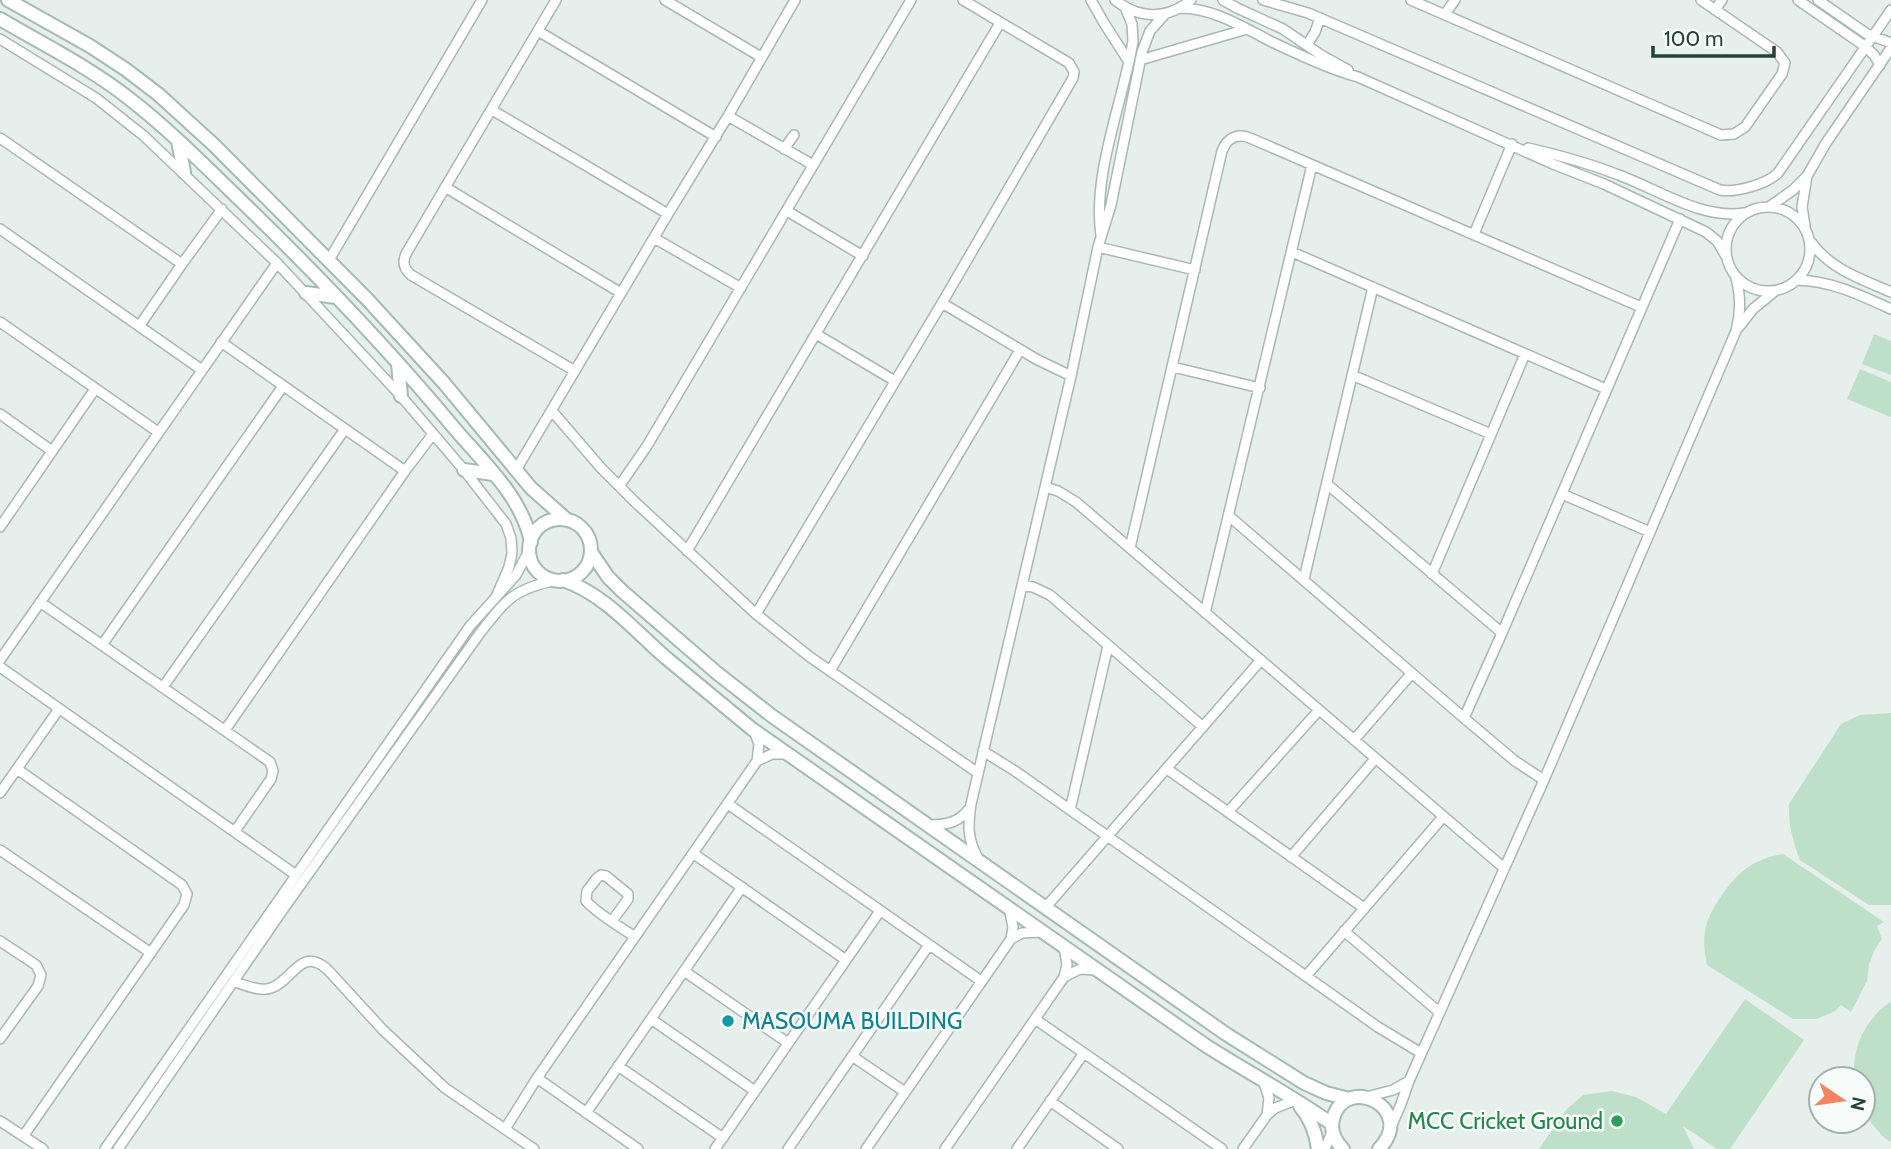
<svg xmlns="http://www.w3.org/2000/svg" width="1891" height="1149" font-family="Cabin,sans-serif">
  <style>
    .green { fill: #bfe0c8 }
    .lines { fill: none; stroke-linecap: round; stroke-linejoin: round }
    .street-casing { stroke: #a8b8b2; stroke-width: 12 }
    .secondary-casing { stroke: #a4bbb3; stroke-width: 16 }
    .street { stroke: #fff; stroke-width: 9 }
    .secondary { stroke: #fff; stroke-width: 12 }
    .culture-dot { fill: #0f9aa8; stroke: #f7fbf9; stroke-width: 2.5 }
    .leisure-dot { fill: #2e9e5b; stroke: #f7fbf9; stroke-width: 2.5 }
    .labels { text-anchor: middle; stroke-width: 5; stroke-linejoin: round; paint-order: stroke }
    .culture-label { font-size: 23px; fill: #0d838f; stroke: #f7fbf9; text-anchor: start }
    .leisure-label { font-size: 23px; fill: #27864d; stroke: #f7fbf9; text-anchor: end }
  </style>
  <rect width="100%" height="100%" fill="#e6efeb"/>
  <!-- green -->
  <path class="green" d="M1874,334L1891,341V375L1862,364Z
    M1860,369L1891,382V417L1847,399Z
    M1891,713V905H1869L1800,860C1793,842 1788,824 1789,804L1841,724L1860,715Z
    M1783,854L1884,922L1877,926L1882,939L1874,951L1869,964L1867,981L1851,1012L1841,1005L1835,1011L1817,1019H1793L1707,965C1700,933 1706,917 1724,892C1740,870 1756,858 1783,854Z
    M1745,999L1804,1040L1730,1149H1717L1683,1126L1694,1149H1539L1566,1110L1583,1095L1612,1091L1636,1097L1666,1114Z
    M1891,1001V1142C1885,1139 1882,1136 1878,1131C1859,1110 1863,1106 1863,1079H1854C1852,1046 1865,1020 1891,1001Z"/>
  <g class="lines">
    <defs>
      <path id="street" d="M556,0L407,252C402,261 403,268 411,275L575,371
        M665,0L761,57
        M1091,0L1104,23L1129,62
        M1115,0C1139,19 1167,20 1191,0
        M1223,0L1237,8L1283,29L1321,55L1348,70
        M1263,0L1308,13L1720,190C1736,193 1767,184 1778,173L1891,10
        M1411,0L1721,135L1734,134L1745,127L1782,74L1785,63L1777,52L1701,0
        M1798,0L1866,47L1874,55L1880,65
        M1818,0L1867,34L1891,43
        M1180,8C1213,8 1243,27 1272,42C1300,55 1329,69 1358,77L1553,164L1604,184L1706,232L1717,241L1727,258
        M1715,10L1722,0
        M1445,14L1455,0
        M538,31L716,137
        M0,39L96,98L144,136L277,263L401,396L464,470L506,524L511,538L512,553L509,567L496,597
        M1307,45L1315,32L1320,18
        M1140,60L1247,29
        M492,110L668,214
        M728,116L813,165
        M0,138L182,264
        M1528,148C1558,155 1588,163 1616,174C1656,188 1701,220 1744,213
        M784,149L794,135
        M445,187L621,293
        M1726 249a42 42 0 1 1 84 0a42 42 0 1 1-84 0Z
        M1769,207L1793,190L1806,177
        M787,211L863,256
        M1805,226L1802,207L1807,176L1826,143L1891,48
        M0,229L202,370
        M1474,234L1512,144
        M1101,235C1092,174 1123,102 1133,41L1132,24L1125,7
        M654,238L741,288
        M1811,242C1830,269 1861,279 1891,292
        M1098,247L1195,270
        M1292,252L1606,389
        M329,260L482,0
        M1797,280C1832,281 1860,295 1891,309
        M942,303L1036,359L1071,376
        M0,322L158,432
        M140,325L182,264L222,209
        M1739,327L1753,309L1775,291
        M816,334L895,381
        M221,342L405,471
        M1173,367L1260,388
        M1352,375L1491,434
        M552,411L601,468L635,502L756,614L810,657L978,773
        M0,414L52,451
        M516,470L668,214L728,116L795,0
        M1327,484L1502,633
        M620,485L647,446L911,0
        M1045,487L1058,491L1076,502L1504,868
        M1562,494L1650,532
        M1229,516L1464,718L1515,761L1544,780
        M0,527L95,389
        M1130,548L1222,151C1227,138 1237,133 1250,138L1641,307
        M687,551L1000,23
        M1432,574L1525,354
        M1304,579L1373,287
        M1022,585L1033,587L1050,595L1203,727
        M40,602L270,762L273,771L271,779L235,831
        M1205,613L1312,165
        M756,614L942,303L1073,78L1074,72L1069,63L963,0
        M102,645L283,386
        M0,660L277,263
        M0,667L296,875
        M830,671L1020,350
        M163,687L345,429
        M1464,718L1502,633L1680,219
        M225,730L405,471L433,434
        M1354,740L1412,673
        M983,751L1015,771L1378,1027L1421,1053
        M757,761L772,754H788
        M17,769L182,885L187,894L184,905L24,1135
        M1167,769L1364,908
        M0,793L59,709
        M728,804L981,981
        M1070,810L1108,646
        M1228,812L1319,710
        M929,825C946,825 958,823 969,809
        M0,850L151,953
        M694,854L846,960
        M1291,857L1375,759
        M978,858C967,839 968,825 971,804L1071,376L1098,247L1111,205L1142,52L1150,31L1165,14
        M1009,908L1013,927L1011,939
        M1045,908L1261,660
        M612,921L628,899V894L606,876L601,875L597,878L587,891L586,901C599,915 619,926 635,937
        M1344,931L1439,1012
        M0,941L36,965L41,975L38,986L0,1039
        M684,971L788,1043
        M1306,976L1443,817
        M1064,977L1080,969L1095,970
        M234,982C246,985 259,992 271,988C293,981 300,946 327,969L383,1030L445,1088L534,1149
        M651,1019L755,1091
        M1035,1019L1222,1149
        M852,1056L905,1092
        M618,1066L723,1138
        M537,1078L638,1149
        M1264,1083L1269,1098L1267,1115
        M1366,1097L1393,1090L1409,1081
        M1050,1101L1118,1149
        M586,1113L742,887
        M0,1121L43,1149
        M1391,1127L1401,1104L1409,1081L1544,780L1736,331C1741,312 1741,294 1735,275
        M505,1129L537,1078L757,761L759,744L754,731
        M105,1149L470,626L516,575L530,549
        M118,1149L284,908L480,633C507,599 512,590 556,580
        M715,1149L880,911
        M788,1149L929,945
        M866,1149L1011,939L1022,933L1042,932
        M945,1149L1064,977L1067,965L1064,947
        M1017,1149L1084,1053
        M1243,1149L1267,1115L1275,1108L1296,1100
        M1325,1149L1332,1132"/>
      <path id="secondary" d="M8,0L90,46L125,69L158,94L214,145L367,299L444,383L531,488L566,519
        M0,19C44,45 91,68 131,100C167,128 200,161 233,193C311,268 386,346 455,429C484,463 522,497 531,542
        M178,141L184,172
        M306,293L336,297
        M398,364L401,396
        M464,470L493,474
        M529 550a31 31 0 1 1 62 0a31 31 0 1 1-62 0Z
        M591,552L608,577L622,591L717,673L772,716L1226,1034L1304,1083L1326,1093L1349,1099
        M563,580C604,594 633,629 665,657C694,681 723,705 752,729L1205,1045C1247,1072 1291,1095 1332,1124
        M1300,1106C1311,1119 1316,1133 1318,1149
        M1343,1149C1335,1141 1330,1131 1333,1119C1345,1072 1418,1109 1379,1149"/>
    </defs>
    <!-- street casing -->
    <use href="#street" class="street-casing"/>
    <!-- secondary casing -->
    <use href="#secondary" class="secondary-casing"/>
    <!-- street -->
    <use href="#street" class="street"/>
    <!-- secondary -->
    <use href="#secondary" class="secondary"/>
  </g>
  <!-- markers -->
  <circle class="culture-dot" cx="728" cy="1021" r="7"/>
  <circle class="leisure-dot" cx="1617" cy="1121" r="7"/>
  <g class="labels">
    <!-- culture labels -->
    <g class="culture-label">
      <text x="742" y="1029">MASOUMA BUILDING</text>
    </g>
    <!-- leisure labels -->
    <g class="leisure-label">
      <text x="1603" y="1129">MCC Cricket Ground</text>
    </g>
  </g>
  <!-- north arrow -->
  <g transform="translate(1842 1100) rotate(103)"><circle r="33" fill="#f7fbf9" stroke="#a3b1ad" stroke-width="2"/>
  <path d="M0-5L12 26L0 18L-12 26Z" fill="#f4845f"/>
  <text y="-10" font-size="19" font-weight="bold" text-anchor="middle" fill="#24423a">N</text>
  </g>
  <!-- scale -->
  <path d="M1653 46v10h121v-10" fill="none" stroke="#24423a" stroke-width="3.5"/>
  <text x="1664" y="46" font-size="21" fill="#24423a" stroke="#f7fbf9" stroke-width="5" paint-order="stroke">100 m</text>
</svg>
